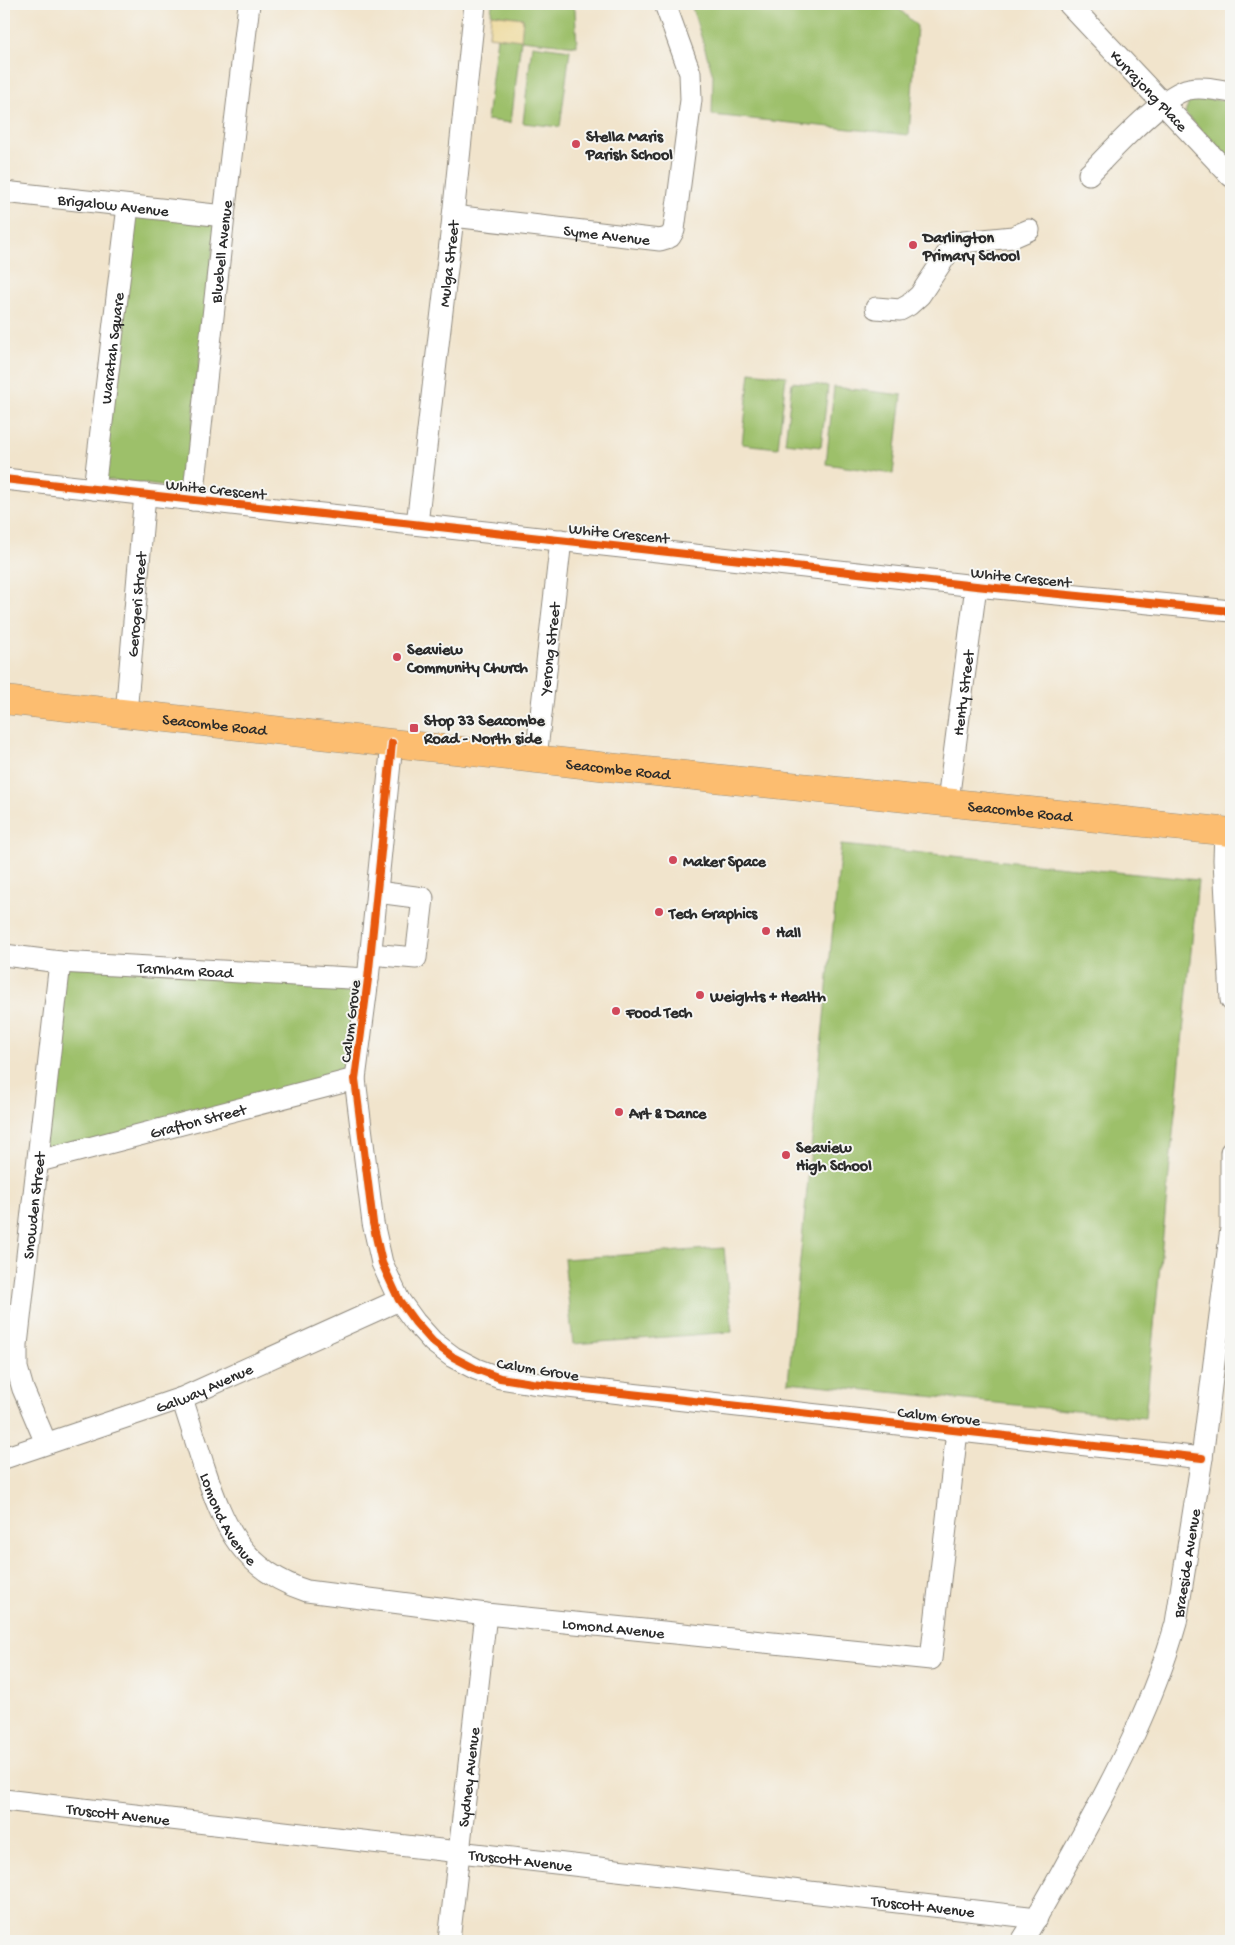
<svg xmlns="http://www.w3.org/2000/svg" width="1235" height="1945" font-family="'Gochi Hand',sans-serif">
  <style>
    .green { fill: #9dc06a; stroke: #64764a }
    .sand { fill: #eeda9e; stroke: #8c8264 }
    .lines { fill: none; stroke-linecap: round; stroke-linejoin: round }
    .minor-casing { stroke: #8e887c; stroke-width: 23 }
    .major-casing { stroke: #8e887c; stroke-width: 29 }
    .minor { stroke: #fff; stroke-width: 21 }
    .major { stroke: #fcbd6f; stroke-width: 28 }
    .cycleway-casing { stroke: #f6f6f2; stroke-width: 11 }
    .cycleway { stroke: #e8590c; stroke-width: 8 }
    .poi-dot { fill: #d1495b; stroke: #f6f6f2; stroke-width: 2 }
    .labels { text-anchor: middle; stroke-width: 4; stroke-linejoin: round; paint-order: stroke }
    .street-label { font-size: 16px; fill: #2b2b2b; stroke: #f6f6f2 }
    .poi-label { font-size: 16px; font-weight: bold; fill: #2b2b2b; stroke: #f6f6f2; text-anchor: start }
  </style>
  <rect width="100%" height="100%" fill="#f6f6f2"/>
  <filter id="ink" filterUnits="userSpaceOnUse"><feTurbulence type="fractalNoise" baseFrequency=".02" numOctaves="2"/><feDisplacementMap in="SourceGraphic" scale="10" xChannelSelector="R" yChannelSelector="G"/><feConvolveMatrix kernelMatrix="1 2 1 2 8 2 1 2 1" color-interpolation-filters="sRGB"/></filter>
  <filter id="wash" filterUnits="userSpaceOnUse"><feTurbulence type="fractalNoise" baseFrequency=".0096" numOctaves="4" result="noise"/><feDisplacementMap in="SourceGraphic" scale="20" xChannelSelector="R" yChannelSelector="G"/><feGaussianBlur stdDeviation="1.12" result="paint"/><feColorMatrix in="noise" values="0 0 0 0 0 0 0 0 0 0 0 0 0 0 0 0 0 1.4 0 .05"/><feComposite in="paint" operator="in"/></filter>
  <g filter="url(#wash)">
    <rect width="100%" height="100%" fill="#f1e4cc"/>
    <!-- green -->
    <path class="green" d="M492,4H572L575,10L577,46L521,40L511,123L487,120L497,37L521,40L523,18L491,14Z
      M691,4H894L917,26L909,135L712,115L713,75Z
      M532,45L570,50L560,127L523,123Z
      M1193,98L1231,101V163L1185,113L1189,101Z
      M134,212L216,221L185,489L103,479Z
      M750,372L786,376L778,448L742,444Z
      M792,382L828,386L821,447L785,443Z
      M834,387L902,395L893,474L826,464Z
      M841,845L1198,880L1145,1418L788,1382Z
      M63,966L363,982L351,1075L43,1156Z
      M724,1248L732,1332L573,1344L564,1259Z"/>
    <!-- sand -->
    <path class="sand" d="M491,14L523,18L521,40L489,36Z"/>
  </g>
  <g filter="url(#ink)">
    <g class="lines">
      <defs>
        <g id="minor">
          <path id="s1" d="M1069,4L1231,176"/>
          <path d="M1089,174C1109,154 1164,93 1189,89C1202,86 1218,90 1231,92"/>
          <path id="s2" d="M4,192L224,216"/>
          <path id="s3" d="M453,216L660,240L670,237L674,230L691,100L690,73L665,4"/>
          <path d="M876,308L900,310L909,305L920,295L949,251L963,242L1013,237L1029,230"/>
          <path d="M4,479L976,586L1231,611"/>
          <path id="s4" d="M94,489L128,206"/>
          <path id="s5" d="M193,500L224,216L249,4"/>
          <path id="s6" d="M417,524L452,226L475,4"/>
          <path id="s7" d="M126,714L145,494"/>
          <path d="M392,743L368,979L355,1079L373,1223L382,1263L399,1300L415,1322L433,1342L453,1357L476,1369L500,1378L532,1383L1202,1458"/>
          <path id="s8" d="M536,758L561,540"/>
          <path id="s9" d="M948,801L976,586"/>
          <path d="M1225,832L1224,860L1231,1000"/>
          <path d="M370,954L416,958L423,898L377,892"/>
          <path id="s10" d="M4,955L60,962L368,979"/>
          <path id="s11" d="M39,1161L355,1079"/>
          <path id="s12" d="M182,1398C189,1421 197,1444 204,1467C224,1527 242,1570 307,1591L486,1614L931,1659L957,1431"/>
          <path id="s13" d="M46,1443L23,1389L17,1368V1345L60,962"/>
          <path id="s14" d="M4,1458L182,1398L399,1300"/>
          <path id="s15" d="M4,1800L1037,1918"/>
          <path id="s16" d="M449,1941L486,1614"/>
          <path id="s17" d="M1022,1941C1042,1910 1059,1877 1077,1845C1116,1775 1154,1701 1176,1623L1202,1458L1231,1228V1152"/>
        </g>
        <g id="major">
          <path id="s18" d="M4,700L608,767L1231,832"/>
        </g>
      </defs>
      <!-- minor casing -->
      <use href="#minor" class="minor-casing"/>
      <!-- major casing -->
      <use href="#major" class="major-casing"/>
      <!-- minor -->
      <use href="#minor" class="minor"/>
      <!-- major -->
      <use href="#major" class="major"/>
      <defs>
        <path id="cycleway" d="M4,479L976,586L1231,611
          M392,743L368,979L355,1079L373,1223L382,1263L399,1300L415,1322L433,1342L453,1357L476,1369L500,1378L532,1383L1202,1458"/>
      </defs>
      <!-- cycleway casing -->
      <use href="#cycleway" class="cycleway-casing"/>
      <!-- cycleway -->
      <use href="#cycleway" class="cycleway"/>
    </g>
  </g>
  <!-- markers -->
  <g class="poi-dot">
    <circle cx="576" cy="144" r="5"/>
    <circle cx="913" cy="245" r="5"/>
    <circle cx="397" cy="657" r="5"/>
    <rect x="409" y="723" width="10" height="10" rx="2.5"/>
    <circle cx="673" cy="860" r="5"/>
    <circle cx="659" cy="912" r="5"/>
    <circle cx="766" cy="931" r="5"/>
    <circle cx="700" cy="995" r="5"/>
    <circle cx="616" cy="1011" r="5"/>
    <circle cx="619" cy="1112" r="5"/>
    <circle cx="786" cy="1155" r="5"/>
  </g>
  <g class="labels">
    <!-- street labels -->
    <g class="street-label">
      <text dy="6" stroke="none"><textPath href="#s1" startOffset="118">Kurrajong Place</textPath></text>
      <text dy="6" stroke="none"><textPath href="#s2" startOffset="110">Brigalow Avenue</textPath></text>
      <text dy="6" stroke="none"><textPath href="#s3" startOffset="155">Syme Avenue</textPath></text>
      <text dy="6" stroke="none"><textPath href="#s5" startOffset="250">Bluebell Avenue</textPath></text>
      <text dy="6" stroke="none"><textPath href="#s6" startOffset="262">Mulga Street</textPath></text>
      <text dy="6" stroke="none"><textPath href="#s4" startOffset="142">Waratah Square</textPath></text>
      <text transform="translate(216 488) rotate(6)" y="6">White Crescent</text>
      <text transform="translate(619 532) rotate(6)" y="6">White Crescent</text>
      <text transform="translate(1021 576) rotate(6)" y="6">White Crescent</text>
      <text dy="6" stroke="none"><textPath href="#s7" startOffset="110">Gerogeri Street</textPath></text>
      <text dy="6" stroke="none"><textPath href="#s8" startOffset="110">Yerong Street</textPath></text>
      <text dy="6" stroke="none"><textPath href="#s9" startOffset="109">Henty Street</textPath></text>
      <text dy="6" stroke="none"><textPath href="#s18" startOffset="212">Seacombe Road</textPath></text>
      <text dy="6" stroke="none"><textPath href="#s18" startOffset="618">Seacombe Road</textPath></text>
      <text dy="6" stroke="none"><textPath href="#s18" startOffset="1022">Seacombe Road</textPath></text>
      <text dy="6" stroke="none"><textPath href="#s10" startOffset="182">Tarnham Road</textPath></text>
      <text transform="translate(349 1021) rotate(-83)" y="6">Calum Grove</text>
      <text dy="6" stroke="none"><textPath href="#s11" startOffset="164">Grafton Street</textPath></text>
      <text dy="6" stroke="none"><textPath href="#s13" startOffset="244">Snowden Street</textPath></text>
      <text transform="translate(538 1368) rotate(9)" y="6">Calum Grove</text>
      <text dy="6" stroke="none"><textPath href="#s14" startOffset="212">Galway Avenue</textPath></text>
      <text transform="translate(939 1415) rotate(6)" y="6">Calum Grove</text>
      <text dy="6" stroke="none"><textPath href="#s12" startOffset="130">Lomond Avenue</textPath></text>
      <text dy="6" stroke="none"><textPath href="#s17" startOffset="415">Braeside Avenue</textPath></text>
      <text dy="6" stroke="none"><textPath href="#s12" startOffset="550">Lomond Avenue</textPath></text>
      <text dy="6" stroke="none"><textPath href="#s16" startOffset="165">Sydney Avenue</textPath></text>
      <text dy="6" stroke="none"><textPath href="#s15" startOffset="115">Truscott Avenue</textPath></text>
      <text dy="6" stroke="none"><textPath href="#s15" startOffset="520">Truscott Avenue</textPath></text>
      <text dy="6" stroke="none"><textPath href="#s15" startOffset="925">Truscott Avenue</textPath></text>
    </g>
    <!-- poi labels -->
    <g class="poi-label">
      <text x="586" y="141">Stella Maris<tspan x="586" dy="18">Parish School</tspan></text>
      <text x="923" y="242">Darlington<tspan x="923" dy="18">Primary School</tspan></text>
      <text x="407" y="654">Seaview<tspan x="407" dy="18">Community Church</tspan></text>
      <text x="424" y="725">Stop 33 Seacombe<tspan x="424" dy="18">Road - North side</tspan></text>
      <text x="683" y="866">Maker Space</text>
      <text x="669" y="918">Tech Graphics</text>
      <text x="776" y="937">Hall</text>
      <text x="710" y="1001">Weights + Health</text>
      <text x="626" y="1017">Food Tech</text>
      <text x="629" y="1118">Art &amp; Dance</text>
      <text x="796" y="1152">Seaview<tspan x="796" dy="18">High School</tspan></text>
    </g>
  </g>
  <!-- margin -->
  <rect width="1235" height="1945" fill="none" stroke="#f6f6f2" stroke-width="20"/>
</svg>
